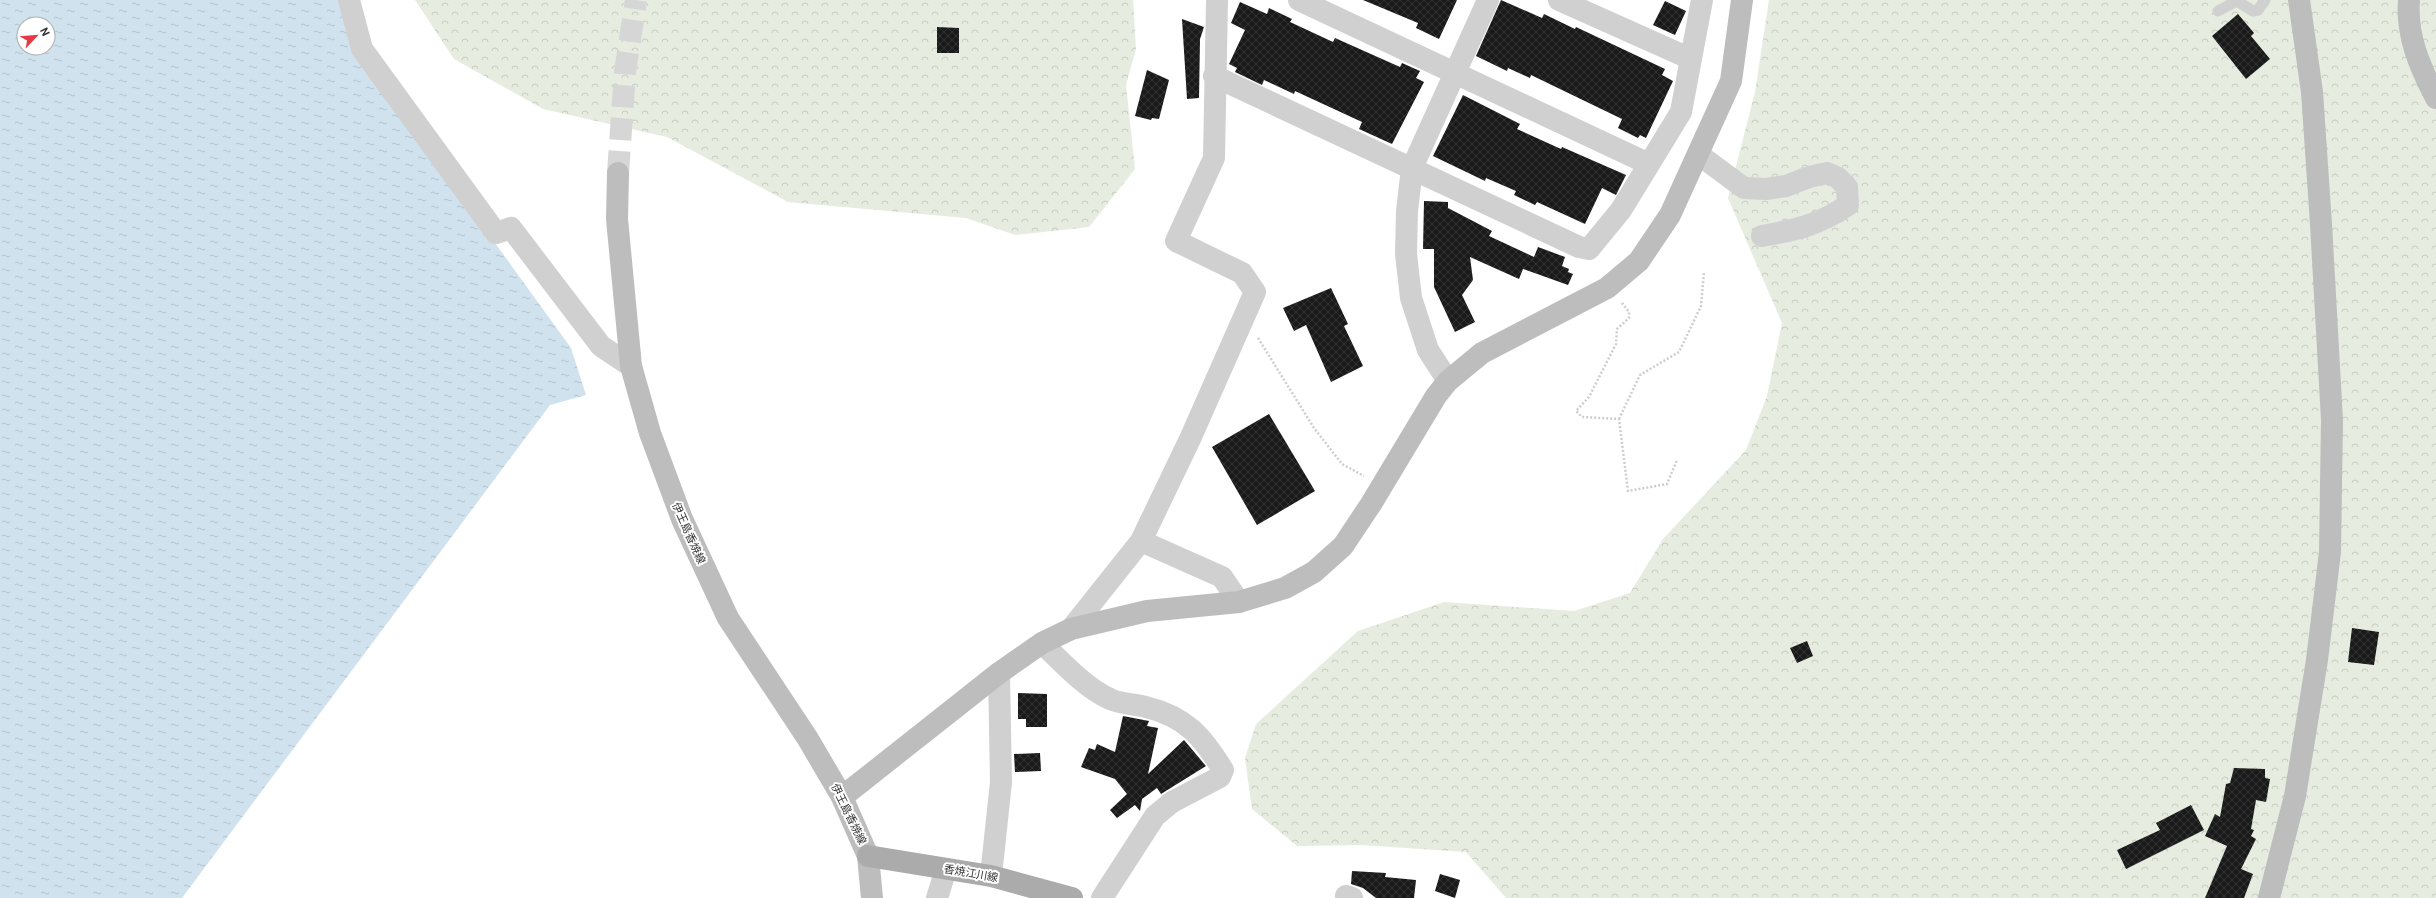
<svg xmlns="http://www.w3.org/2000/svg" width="2436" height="898" font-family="Roboto,'Noto Sans JP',sans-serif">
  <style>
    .forest { fill: url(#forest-crowns) }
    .water { fill: url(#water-ripples); fill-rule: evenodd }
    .building { fill: url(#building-cross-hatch) }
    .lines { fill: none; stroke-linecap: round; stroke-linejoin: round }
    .secondary-tunnel { stroke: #d6d6d6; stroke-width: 22; stroke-dasharray: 22 11; stroke-linecap: butt }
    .path { stroke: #cdcdcd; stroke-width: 2.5; stroke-dasharray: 2 2; stroke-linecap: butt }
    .lane { stroke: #d0d0d0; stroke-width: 11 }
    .street { stroke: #d0d0d0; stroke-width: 22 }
    .secondary { stroke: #bdbdbd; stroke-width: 22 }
    .primary { stroke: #ababab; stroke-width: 22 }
    .labels { text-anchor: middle; stroke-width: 4; stroke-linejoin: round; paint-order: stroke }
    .street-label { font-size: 11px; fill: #333; stroke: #fff }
  </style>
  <defs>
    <pattern id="forest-crowns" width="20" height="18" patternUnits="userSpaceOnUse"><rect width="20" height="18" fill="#e6ecdf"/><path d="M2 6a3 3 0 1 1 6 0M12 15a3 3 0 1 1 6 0" fill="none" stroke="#c6cbc0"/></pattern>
    <pattern id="water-ripples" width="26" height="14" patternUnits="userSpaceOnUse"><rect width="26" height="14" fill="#cfe2ee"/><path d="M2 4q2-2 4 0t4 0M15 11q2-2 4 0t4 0" fill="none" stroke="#b2c2cd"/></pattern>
    <pattern id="building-cross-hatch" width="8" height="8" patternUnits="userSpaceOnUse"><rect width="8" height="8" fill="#1a1a1a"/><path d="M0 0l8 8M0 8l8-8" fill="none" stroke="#333"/></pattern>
  </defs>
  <rect width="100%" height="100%" fill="#fff"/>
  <!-- forest -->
  <path class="forest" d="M415,0H1133L1136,49L1126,85L1135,169L1089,227L1015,235L966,218L788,202L667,137L543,109L454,59Z
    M1769,0H2436V898H1506L1466,852L1361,845L1297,846L1252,809L1245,758L1256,724L1358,631L1444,602L1574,611L1630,593L1663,539L1746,450L1767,396L1782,323L1728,198L1755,92Z"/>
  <!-- water -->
  <path class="water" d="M0,0H345L362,59L571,348L586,395L550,405L182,898H0ZM24,24H48V48H24Z"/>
  <!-- building -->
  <path class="building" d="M1363,0H1457L1439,39L1416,28L1418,23Z
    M1501,0L1542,18L1544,14L1575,29L1576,27L1665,69L1662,75L1673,81L1646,138L1640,135L1638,138L1618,128L1622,119L1531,75L1530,78L1508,68L1507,71L1476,56Z
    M1665,1L1686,11L1675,35L1653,25Z
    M1240,2L1267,14L1269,8L1292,19L1290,22L1333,42L1335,38L1400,67L1402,63L1420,71L1416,78L1424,82L1392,144L1359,129L1362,122L1295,91L1294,94L1264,80L1262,85L1235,72L1237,68L1229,64L1245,30L1231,23Z
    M2238,14L2254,33L2251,36L2270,59L2246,79L2212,36Z
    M1182,19L1204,27L1200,39L1199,98L1187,99Z
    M937,27L959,28V53H937Z
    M1147,70L1169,80L1159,119L1152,118L1151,120L1135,116Z
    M1463,95L1520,124L1517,129L1561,149L1562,147L1626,175L1616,195L1602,188L1585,224L1537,202L1535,205L1514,195L1516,191L1486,178L1485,181L1433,156Z
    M1424,201L1448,202V208L1492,231L1489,236L1534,257L1538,247L1565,257L1562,266L1569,269L1568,272L1573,274L1568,285L1523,269L1519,279L1470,257L1473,280L1462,295L1475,322L1455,332L1434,287V249H1423Z
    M1331,288L1348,324L1344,326L1363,366L1331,382L1306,325L1294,331L1283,308Z
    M1269,414L1315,491L1257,525L1212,447Z
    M2352,628L2379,632L2374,665L2348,662Z
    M1807,641L1813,656L1797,663L1790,648Z
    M1018,693L1047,694V727H1026V719H1018Z
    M1123,716L1149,721L1147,726L1158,728L1148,774L1184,740L1206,766L1161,794L1157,788L1142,799L1140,811L1135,805L1117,818L1110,810L1127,794L1115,779L1081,767L1089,748L1095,750L1097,744L1115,752Z
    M1040,753L1041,771L1015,772L1014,754Z
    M2234,768L2265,769V778L2270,779L2266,802L2256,800L2251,829L2254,830L2251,836L2256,839L2241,869L2253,874L2244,898H2205L2227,846L2205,836L2215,814L2220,817L2226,784L2230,783Z
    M2191,805L2204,830L2126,869L2117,850L2160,830L2156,823Z
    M1352,871L1386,873L1385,877L1416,880L1414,898H1376L1363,888L1351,884Z
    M1440,874L1460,880L1455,898L1435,891Z"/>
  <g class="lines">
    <!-- secondary-tunnel -->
    <path class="secondary-tunnel" d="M618,173L625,72L636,0"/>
    <!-- path -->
    <path class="path" d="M1622,303L1629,312V318L1617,329L1616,344L1589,397L1576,411L1582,417L1619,419L1628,491L1667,484L1677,460
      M1258,338L1314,428L1342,464L1364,476
      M1619,419L1640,375L1679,352L1701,306L1704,272"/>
    <!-- lane -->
    <path class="lane" d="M2218,11L2237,1L2253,11L2258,10L2265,0"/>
    <!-- street -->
    <path class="street" d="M349,0L362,49L496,233L511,228L601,346L631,366
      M1299,0L1649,164
      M1559,0L1691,59
      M1214,76L1579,247L1589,249L1621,210L1681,112L1702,0
      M1698,154L1744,188L1766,189L1786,186L1809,177L1827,173L1838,178L1847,187L1848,205C1819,225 1796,230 1762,236
      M1448,381L1428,350L1411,298L1406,254L1407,211L1412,168L1488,0
      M1141,541L1222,577L1239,602
      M1071,629L1141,541L1190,439L1255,292L1242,273L1176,241L1214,158L1217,0
      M1042,643C1062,662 1084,687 1110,699C1120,704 1135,704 1146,707C1186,717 1202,736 1223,770L1220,777L1172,802L1155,816L1102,898
      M991,876L1001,782L999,673
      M937,898L946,869
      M1346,898V896L1352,898"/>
    <!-- secondary -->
    <path class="secondary" d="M2409,0C2406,36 2420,67 2436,98
      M618,173L617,219L631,366L650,433L682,519L728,618L808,739L842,797L868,856L872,898
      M842,797L999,673L1042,643L1071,629L1147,611L1239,602L1285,588L1314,572L1343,546L1371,504L1436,396L1448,381L1482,353L1607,288L1639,261L1670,215L1731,81L1742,0
      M2269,898L2295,796L2317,660L2330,552L2332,420L2321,224L2312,92L2299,0"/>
    <!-- primary -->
    <path class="primary" d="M868,856L991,876L1072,898"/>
  </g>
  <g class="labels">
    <!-- street labels -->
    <g class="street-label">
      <text transform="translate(689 533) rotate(66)" y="4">伊王島香焼線</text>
      <text transform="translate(849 814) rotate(64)" y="4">伊王島香焼線</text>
      <text transform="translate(971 873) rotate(10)" y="4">香焼江川線</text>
    </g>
  </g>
  <!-- north arrow -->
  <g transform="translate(36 36) rotate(64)"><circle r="19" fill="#ffffff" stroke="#adadad"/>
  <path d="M0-3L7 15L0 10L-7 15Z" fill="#e63946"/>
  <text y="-6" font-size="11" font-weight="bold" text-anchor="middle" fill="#333333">N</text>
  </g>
</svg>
